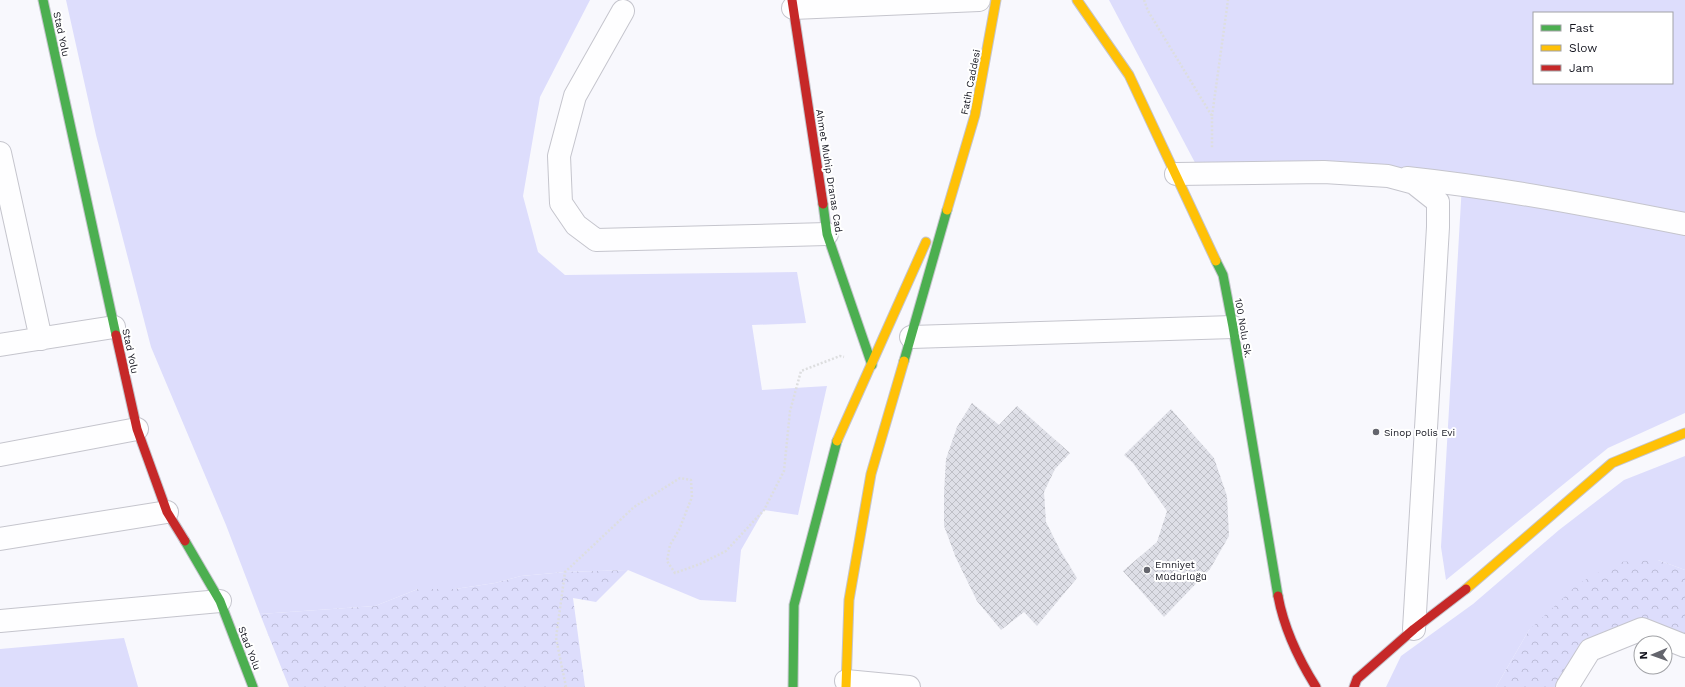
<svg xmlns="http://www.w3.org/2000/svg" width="1685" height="687" font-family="'Work Sans',sans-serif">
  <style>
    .grass { fill: #ddddfc; fill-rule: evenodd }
    .forest { fill: url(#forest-crowns) }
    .building { fill: url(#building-cross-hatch) }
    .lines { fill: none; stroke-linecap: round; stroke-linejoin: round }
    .street-casing { stroke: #c5c5cd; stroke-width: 24 }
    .fast-casing { stroke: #c5c5cd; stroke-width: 11 }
    .slow-casing { stroke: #c5c5cd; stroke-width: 11 }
    .jam-casing { stroke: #c5c5cd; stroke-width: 11 }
    .path { stroke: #dddedf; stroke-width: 2.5; stroke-dasharray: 2 2; stroke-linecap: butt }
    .street { stroke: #fefeff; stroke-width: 22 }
    .fast { stroke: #4caf50; stroke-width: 9 }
    .slow { stroke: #ffc107; stroke-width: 9 }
    .jam { stroke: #c62828; stroke-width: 9 }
    .poi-dot { fill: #64656d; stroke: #fff; stroke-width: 1.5 }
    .labels { text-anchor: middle; stroke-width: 4; stroke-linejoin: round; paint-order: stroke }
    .street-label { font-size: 10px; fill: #151620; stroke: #fff }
    .poi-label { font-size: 10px; fill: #151620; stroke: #fff; text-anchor: start }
  </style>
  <defs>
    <pattern id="forest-crowns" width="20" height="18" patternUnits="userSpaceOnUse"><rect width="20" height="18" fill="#ddddfc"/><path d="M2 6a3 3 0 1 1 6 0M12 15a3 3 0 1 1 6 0" fill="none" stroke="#bdbdd8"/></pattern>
    <pattern id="building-cross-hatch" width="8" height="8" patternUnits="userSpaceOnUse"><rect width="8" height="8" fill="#dedfe7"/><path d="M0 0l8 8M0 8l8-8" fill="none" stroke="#bebfc6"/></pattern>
  </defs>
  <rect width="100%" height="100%" fill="#f8f8fd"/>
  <!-- grass -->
  <path class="grass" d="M66,0H590L540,97L523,196L538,252L565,275L797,272L806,323L752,325L762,390L827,386L798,515L764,510L741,550L736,602L700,600L628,570L565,572L521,576L495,583L455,589H418L375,606L260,614L226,525L151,347L96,135Z
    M1109,0H1685V413L1608,448L1446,580L1441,547L1462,184L1201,174ZM1534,13H1672V83H1534Z
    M1685,456V570L1658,560L1529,630L1496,687H1386L1401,656L1473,604L1559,530L1624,480Z
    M124,638L138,687H0V649Z"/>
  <!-- forest -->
  <path class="forest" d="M1658,560L1685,570V646L1642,629L1590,650L1567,687H1496L1529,630L1578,584L1617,562Z
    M628,570L596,602L573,598L585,687H289L260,614L375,606L418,589H455L495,583L521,576L565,572Z"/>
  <!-- building -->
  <path class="building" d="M972,403L999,425L1017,406L1070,453L1055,469L1044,492L1046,522L1060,550L1077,578L1037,626L1024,612L1001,630L977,601L956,558L944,526V493L946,459L957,427Z
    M1171,409L1214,458L1227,496L1229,536L1210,569L1164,617L1123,571L1157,542L1167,511L1133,463L1124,455Z"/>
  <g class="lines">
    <defs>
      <path id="street" d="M793,8L979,0
        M623,11L575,96L559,156L561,203L576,225L596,240L827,234
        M0,153L41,339
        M1176,174L1324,172L1388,176L1414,183L1438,202V227L1414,629
        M1407,178C1501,188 1593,206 1685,224
        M911,337L1233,327
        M0,345L114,327
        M0,455L137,429
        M0,539L167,512
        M0,621L220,601
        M846,681L909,687
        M1567,687L1590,650L1642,629L1685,646"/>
      <path id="fast" d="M43,0L116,335
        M823,204L827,234L872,365
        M1216,261L1223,275L1233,327L1278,596
        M904,361L947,210
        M185,541L220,601L253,687
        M793,687L794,605L837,441"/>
      <path id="slow" d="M1077,0L1129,75L1216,261
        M947,210L975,115L996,0
        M837,441L926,242
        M1466,589L1612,463L1685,433
        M846,687L849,600L871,474L904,361"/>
      <path id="jam" d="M792,0L823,204
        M116,335L137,429L167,512L185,541
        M1278,596C1284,628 1299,660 1316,687
        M1354,687L1357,679L1414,629L1466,589"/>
    </defs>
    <!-- street casing -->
    <use href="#street" class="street-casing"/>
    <!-- fast casing -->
    <use href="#fast" class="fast-casing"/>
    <!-- slow casing -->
    <use href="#slow" class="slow-casing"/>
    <!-- jam casing -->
    <use href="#jam" class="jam-casing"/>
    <!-- path -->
    <path class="path" d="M1144,0L1148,11L1212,116V149
      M1212,116L1228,0
      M566,687L556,638L565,572L634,507L680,478L691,480L692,497L679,530L670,545L667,561L675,573L700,564L726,551L764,510L784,471L790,411L801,371L840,356L844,357"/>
    <!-- street -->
    <use href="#street" class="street"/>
    <!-- fast -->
    <use href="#fast" class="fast"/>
    <!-- slow -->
    <use href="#slow" class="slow"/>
    <!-- jam -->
    <use href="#jam" class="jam"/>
  </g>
  <!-- markers -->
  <g class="poi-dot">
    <circle cx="1376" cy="432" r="4"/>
    <circle cx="1147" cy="570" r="4"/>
  </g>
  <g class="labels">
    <!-- street labels -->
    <g class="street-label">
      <text transform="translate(62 34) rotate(78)" y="4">Stad Yolu</text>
      <text transform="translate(970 82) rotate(-79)" y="4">Fatih Caddesi</text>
      <text transform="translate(830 172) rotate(81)" y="4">Ahmet Muhip Dranas Cad.</text>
      <text transform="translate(1244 328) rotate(80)" y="4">100 Nolu Sk.</text>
      <text transform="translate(131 351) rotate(78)" y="4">Stad Yolu</text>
      <text transform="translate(250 648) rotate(69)" y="4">Stad Yolu</text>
    </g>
    <!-- poi labels -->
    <g class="poi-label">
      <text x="1384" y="436">Sinop Polis Evi</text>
      <text x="1155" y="568">Emniyet<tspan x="1155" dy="12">Müdürlüğü</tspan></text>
    </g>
  </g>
  <!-- legend -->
  <rect x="1533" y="12" width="140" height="72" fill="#ffffff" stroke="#a1a2a6"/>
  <rect x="1541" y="25" width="20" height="6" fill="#4caf50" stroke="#a1a2a6"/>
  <text x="1569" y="32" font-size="12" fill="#151620">Fast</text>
  <rect x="1541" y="45" width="20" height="6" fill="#ffc107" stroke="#a1a2a6"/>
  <text x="1569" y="52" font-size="12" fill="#151620">Slow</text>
  <rect x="1541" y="65" width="20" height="6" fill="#c62828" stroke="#a1a2a6"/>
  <text x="1569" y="72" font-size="12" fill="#151620">Jam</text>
  <!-- north arrow -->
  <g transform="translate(1653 655) rotate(268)"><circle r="19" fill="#ffffff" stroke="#a1a2a6"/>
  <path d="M0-3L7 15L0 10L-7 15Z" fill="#64656d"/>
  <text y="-6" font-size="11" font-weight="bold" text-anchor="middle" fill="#151620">N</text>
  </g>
</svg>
